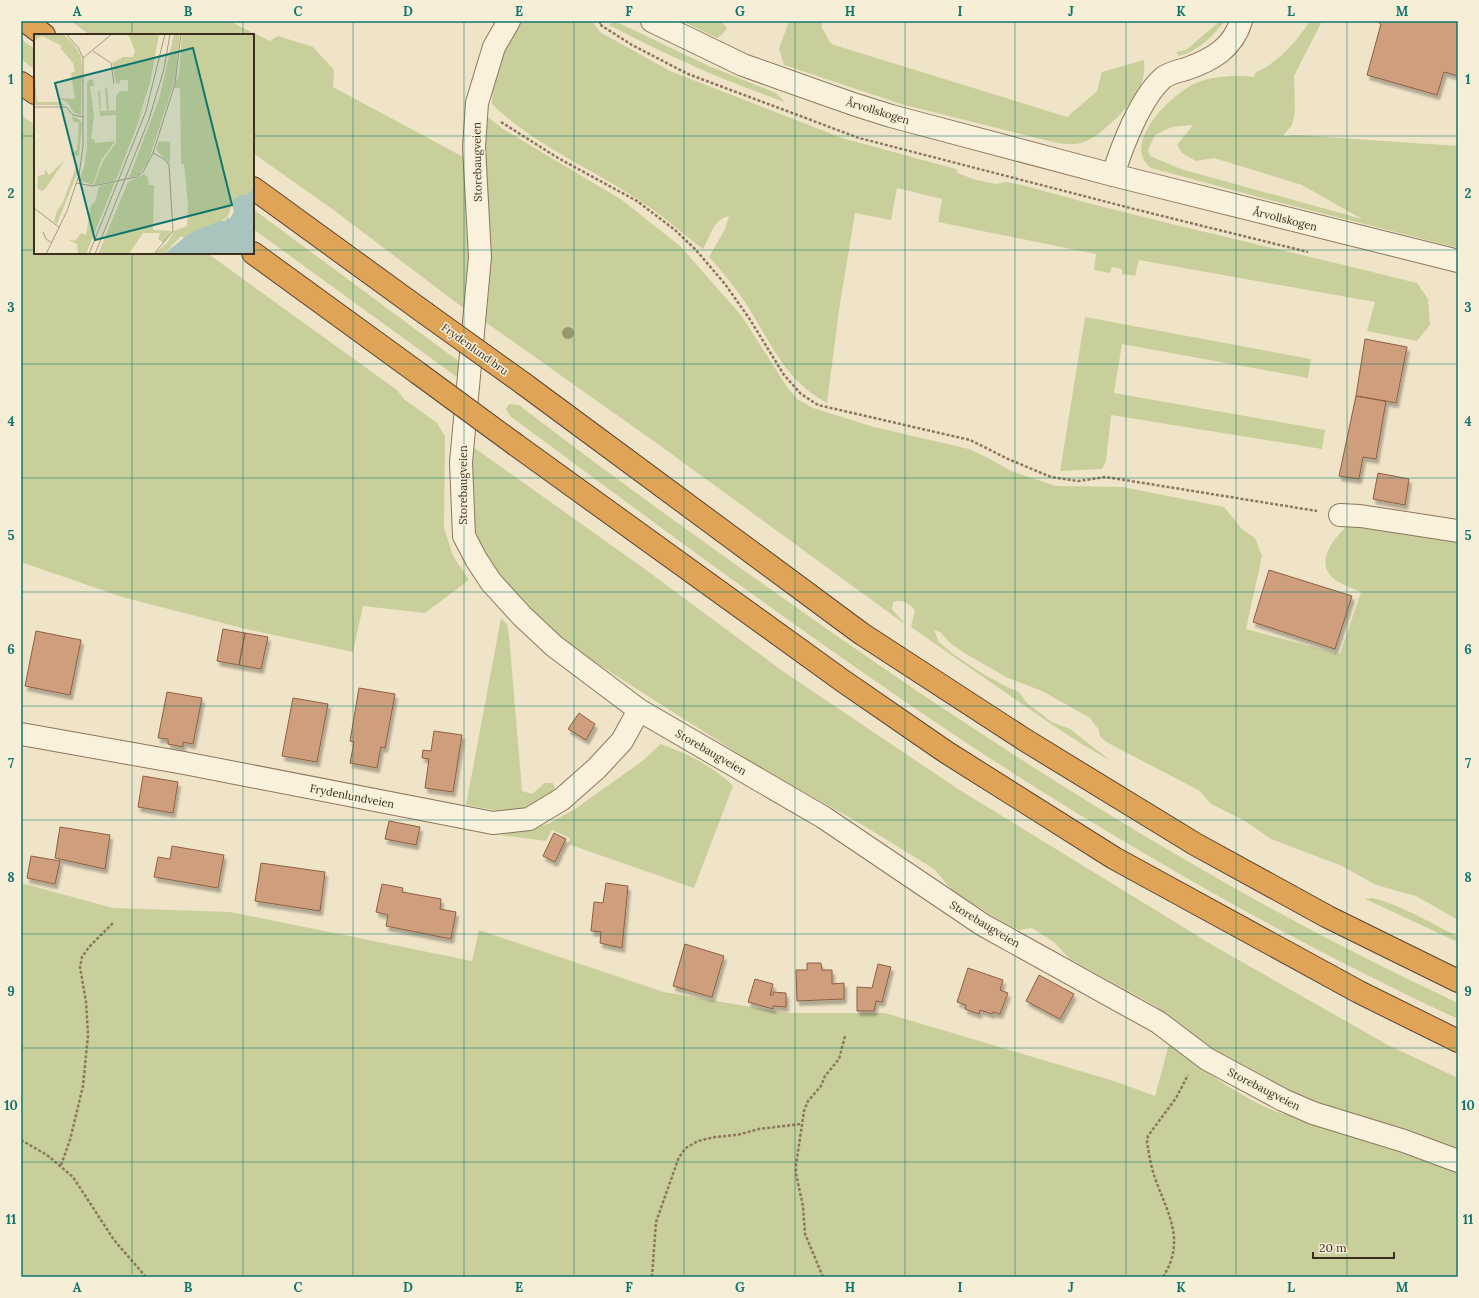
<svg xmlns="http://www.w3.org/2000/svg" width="1479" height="1298" font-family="Lora,serif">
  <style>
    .green { fill: #c9cf9b; fill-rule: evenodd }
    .building { fill: #cf9f7d; stroke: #8d5f41; filter: url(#shadow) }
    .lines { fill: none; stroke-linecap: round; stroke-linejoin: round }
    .minor-casing { stroke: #8d765c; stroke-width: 24 }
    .highway-casing { stroke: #5b4430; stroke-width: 24 }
    .path { stroke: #8d765c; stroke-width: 2.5; stroke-dasharray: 3 2; stroke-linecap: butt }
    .minor { stroke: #faf1dc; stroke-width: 22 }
    .highway { stroke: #e0a458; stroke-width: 22 }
    .highway-bridge-casing { stroke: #5b4430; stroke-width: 24; stroke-linecap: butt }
    .highway-bridge { stroke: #e0a458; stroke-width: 22 }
    .tree { fill: #96986f }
    .grid { fill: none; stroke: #0f766e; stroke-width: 1; stroke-opacity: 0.55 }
    .labels { text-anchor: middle; stroke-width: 3; stroke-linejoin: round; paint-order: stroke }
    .street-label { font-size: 11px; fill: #3d2e20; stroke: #f7eed8 }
    .inset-road { fill: none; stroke: #a89b85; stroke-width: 1 }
    .view { fill: #0f766e; fill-opacity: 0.15; stroke: #0f766e; stroke-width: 2 }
    .inset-edge { fill: none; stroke: #3d2e20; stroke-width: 2 }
    .neatline { fill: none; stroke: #0f766e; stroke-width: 1.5 }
    .grid-label { font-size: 13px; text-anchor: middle; font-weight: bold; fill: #0f766e }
  </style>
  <defs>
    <filter id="shadow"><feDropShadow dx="2.5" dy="4.5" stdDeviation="1" flood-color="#0004"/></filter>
  </defs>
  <rect width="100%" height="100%" fill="#f0e4c8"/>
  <!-- green -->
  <path class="green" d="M71,21H229L270,41L278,36L313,47L334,70L333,87L467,159L471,244L466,310L335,211L253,153V35H90Z
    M519,21H592L600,32L670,71L842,138L956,169L958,173L973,179L995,184L1006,182L1022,185C1153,222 1286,250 1417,283L1428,299L1430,325L1417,341L1367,331L1375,302L1139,260L1135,276L1122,274V269L1112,267L1110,273L1094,270L1096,254L938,222L942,199L897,188L891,220L855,213L839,310L827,403C789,383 774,350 753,315C741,294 725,275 709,257L725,229L729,216C712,220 711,236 703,249C682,233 662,215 640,201C591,168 535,146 492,104C491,75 506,47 519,21Z
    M682,21H721L727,28L723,34L717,38Z
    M789,21H822V28L831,44L1067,117L1097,91L1102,72L1144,60C1145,70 1144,78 1140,87C1132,105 1100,138 1081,143C1074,145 1064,144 1057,143L901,104L784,65L779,49Z
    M1220,21H1225C1213,36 1199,51 1179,56L1176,52L1186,50Z
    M1310,21H1322L1294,76L1295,112L1292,125L1283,136L1297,135L1458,146V248L1262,198L1151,168C1120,144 1171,95 1194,84C1211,76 1236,75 1254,77L1256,72C1278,63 1297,41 1310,21ZM1193,125L1177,145L1182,153L1196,161L1214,158L1302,185L1362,219L1181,169L1150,156L1148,150L1155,135L1172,127Z
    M613,22L621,24L709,66L776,93L785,102C724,81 666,55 609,25Z
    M21,39L35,49V70L21,59Z
    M21,115L35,125V253H207L397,390L404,399L437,423L445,436L444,528L453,556L469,580L425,613L363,606L353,652L246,629L122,597L21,562Z
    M487,116L503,129L622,200L680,246L741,315L787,387L797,399L813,408L874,427L969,449L990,459L1011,471L1056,486L1123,487L1224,507L1242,529L1255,538L1262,556L1246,629L1340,654L1361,592C1352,588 1340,584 1333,578C1313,561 1337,534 1351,523L1458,538V920L1416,896L1376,885L1342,866L1271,839L1245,821L1211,804L1200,791L1108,743L1100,737L1099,730L1090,718L1042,691L1008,678L966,654L950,643L940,632L934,630L939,642L953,654L985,675L1007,687L1019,692L1027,703L1052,722L1070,729L1111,761L1085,746L1051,724L911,627L915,610C908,603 903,599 893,602L892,609L906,625L662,447L484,321C500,256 477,183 487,116Z
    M253,209L461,363L457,377L253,229Z
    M1085,317L1311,359L1308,378L1122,344L1114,393L1325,430L1322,449L1111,415L1106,461L1102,469L1060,471Z
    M509,404L519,405L528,412C625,486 724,557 824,627C1026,768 1234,899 1458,1003V1019C1288,940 1121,844 965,742C810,639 660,527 510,416L506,409Z
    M469,444L642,567L784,672L958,789L1214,946L1386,1044L1458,1078V1151L1299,1098L1235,1065L1154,1005L1070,959L1054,942L1032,928L1019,930L1007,925L952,890L934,869L861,824L756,765L571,647L501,580L473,537Z
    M501,618L507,624L509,635L522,791L532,794L545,783H553L556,791L532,807L504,812L466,805Z
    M661,744C688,754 713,766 733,786L694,888L568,844L570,838L552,830L546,841L500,835L548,824L575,809L641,762Z
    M21,883L113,908L230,912L472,961L479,930L664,992L785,1013H885L1114,1081L1155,1096L1169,1044C1198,1066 1260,1113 1295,1116L1458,1168V1277H21Z
    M1373,898C1403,906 1430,922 1458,937V942L1365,899Z"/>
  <!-- building -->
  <path class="building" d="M1377,21H1458V76L1444,72L1437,95L1367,75L1381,24Z
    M1365,339L1407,347L1396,403L1356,396Z
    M1356,396L1386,401L1376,459L1363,457L1359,479L1339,476Z
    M1378,473L1409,479L1405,505L1373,499Z
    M1269,570L1352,596L1335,649L1253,622Z
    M223,629L245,633L239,665L217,661Z
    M36,631L81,640L70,695L25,686Z
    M245,633L268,637L261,669L239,665Z
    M359,688L395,694L385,748L381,747L377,768L350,763L354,742L350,741Z
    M167,692L202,698L193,744L183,742V747L168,744V739L158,738Z
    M293,698L328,704L317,762L282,756Z
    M579,713L595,724L586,740L568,729Z
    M434,731L462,735L453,792L425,788L429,759L422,758L423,750L431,751Z
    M143,776L178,782L173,813L138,807Z
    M389,821L420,827L416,845L385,839Z
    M60,827L110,835L105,869L55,858Z
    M554,833L566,839L555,862L543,856Z
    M172,846L224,855L218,888L154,877L158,857L170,859Z
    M31,856L60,861L55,884L27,878Z
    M261,863L325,872L320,911L255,901Z
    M606,883L628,886L622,948L600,943L601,932L591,931L594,902L603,903Z
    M382,884L403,888L402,892L441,899L440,909L456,912L451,939L386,926L388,915L376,912Z
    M685,944L724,956L712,997L673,986Z
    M807,963H821L822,970H832V984L844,983V999L797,1001L796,970H807Z
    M878,964L891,967L882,1002L876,1001L874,1011H857V987L872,988Z
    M968,968L1003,980L1000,990L1008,993L1000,1014L993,1012L992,1014L980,1010L979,1014L965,1009L966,1005L957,1002Z
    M1039,975L1074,994L1060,1019L1026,1001Z
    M755,979L773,984L770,995H773V992L786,993V1007L773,1006V1009L748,1002Z"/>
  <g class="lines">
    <defs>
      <path id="minor" d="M509,21L494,47L477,103L474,147L480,257L461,462L464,536L476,559L491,582L522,616L554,646L639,710L823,817L983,925L1158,1022L1207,1059L1283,1100L1313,1113L1404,1141L1458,1161
        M652,21L743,65L853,104L891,116L1113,175L1458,261
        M1113,175C1122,146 1141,97 1163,78C1169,73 1179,71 1186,69C1212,60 1233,48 1241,21
        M1340,515L1360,516L1458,531
        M21,734L184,763L493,823L529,819L562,799L597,768L622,741L639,710"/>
      <path id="highway" d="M25,21L44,35
        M21,83L35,93
        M253,188L425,313
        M253,253L418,373
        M524,384L862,634L1025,740L1195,844L1328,917L1458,981
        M516,445L843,681L946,752L1114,858L1359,992L1458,1041"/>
    </defs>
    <!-- minor casing -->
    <use href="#minor" class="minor-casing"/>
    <!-- highway casing -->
    <use href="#highway" class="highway-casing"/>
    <!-- path -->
    <path class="path" d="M601,21L599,24L632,45L688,74L859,138L1138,210L1308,252
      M501,122L558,158L637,201L675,230L695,249L725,284L749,318L784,375L801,394L818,405L970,440L1008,459L1051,477L1078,481L1106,477L1317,511
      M21,1140L47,1155L73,1177L114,1240L146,1277
      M61,1165L70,1140L83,1086L88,1035L86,1002L80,967L82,957L89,947L114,922
      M652,1277L656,1222L679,1157L686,1148L698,1141L715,1137L737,1135L759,1129L801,1124
      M823,1277L805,1234L803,1206L796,1174V1165L804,1111L808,1101L821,1086L825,1076L839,1059L845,1036
      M1163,1277C1186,1241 1168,1214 1155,1178C1151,1167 1149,1154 1147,1142L1148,1136L1176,1098L1188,1075"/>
    <!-- minor -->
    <use href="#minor" class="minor"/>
    <!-- highway -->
    <use href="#highway" class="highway"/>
    <defs>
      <path id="highway-bridge" d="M425,313L524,384
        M418,373L516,445"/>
    </defs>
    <!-- highway-bridge casing -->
    <use href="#highway-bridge" class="highway-bridge-casing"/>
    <!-- highway-bridge -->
    <use href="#highway-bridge" class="highway-bridge"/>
  </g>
  <!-- trees -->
  <circle class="tree" cx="568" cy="333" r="6"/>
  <!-- grid -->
  <path class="grid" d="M132,21V35M243,21V35M353,21V1277M464,21V1277M574,21V1277M684,21V1277M795,21V1277M905,21V1277M1015,21V1277M1126,21V1277M1236,21V1277M1347,21V1277M21,136H35M253,136H1458M21,250H35M253,250H1458M132,253V1277M243,253V1277M21,364H1458M21,478H1458M21,592H1458M21,706H1458M21,820H1458M21,934H1458M21,1048H1458M21,1162H1458"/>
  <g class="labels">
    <!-- street labels -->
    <g class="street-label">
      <text transform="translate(878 111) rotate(17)" y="4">Årvollskogen</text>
      <text transform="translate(477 162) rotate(-91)" y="4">Storebaugveien</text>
      <text transform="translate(1285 219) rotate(14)" y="4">Årvollskogen</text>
      <text transform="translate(475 349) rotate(36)" y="4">Frydenlund bru</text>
      <text transform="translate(463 485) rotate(-90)" y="4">Storebaugveien</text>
      <text transform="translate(711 752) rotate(30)" y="4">Storebaugveien</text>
      <text transform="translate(352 796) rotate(11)" y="4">Frydenlundveien</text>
      <text transform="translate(985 924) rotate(31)" y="4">Storebaugveien</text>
      <text transform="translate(1264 1089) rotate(27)" y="4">Storebaugveien</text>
    </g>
  </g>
  <!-- overview -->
  <g transform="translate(34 34)">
    <rect width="220" height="220" fill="#f0e4c8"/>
    <path d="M0,0H29L40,10L47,22L48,34L47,81L40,79L34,69L24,64L41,65L37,39L41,37L39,29L26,14L28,12L8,2L0,7ZM90,0H125L116,49L103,89L112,68L111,71L82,146L60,151L69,127L82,109V62L86,57H94V46H87L85,50L82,49L78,29L89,23H99L101,17L95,2ZM140,0H146L141,46L114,128L105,141L95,144L125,65ZM148,0H220V164L200,177L199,172H197L195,180L191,185L179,192L156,199L152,205L147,202L130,220H120L133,209L140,197L153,192L154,170L150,130H147L146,54H140L145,40ZM0,28L3,68H25L31,71H0ZM57,45L59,46L60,52H56L60,82L57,105H60L61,109L81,107L69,124L64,123L68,124L59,151L45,146L50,133L53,113V48ZM73,53L75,77L81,76L82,81L66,82L64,57H66L67,77H73L71,54ZM38,82L46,86L48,90L45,122L36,121L43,116L45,89L39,87ZM125,107L136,108V130L122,116ZM31,126L11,155L8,157L3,154L4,142L11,140V135L15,141ZM44,128L43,140L23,190L20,188L23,177L29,168ZM110,140L114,144L115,151H120L119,196L138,197L130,209L124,205L126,199H109L95,220H64L94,148ZM81,148L52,220H44L43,210L33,205L41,207L47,199L52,201L57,171L61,168L65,152Z" fill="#c9cf9b"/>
    <path d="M220,155V220H130L156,199L186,187H191L194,183L196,185L200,177L198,171L199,166L207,161H212Z" fill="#a9c4bc"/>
    <path class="inset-road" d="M59,17L77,29L80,50M49,24L78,0M0,73H32L39,81L50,83M119,119L130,125L135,131L139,197L120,220M42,149L59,152L102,143L109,138L119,119L141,50L147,0M0,174L26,194M9,198L12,205L18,209M12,220L33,177L45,141L49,112V24L44,13L32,0M55,220L112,77L131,0M61,220L115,85L130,35L136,0"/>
    <path class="view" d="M159,14L198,171L61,206L21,49Z"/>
    <rect width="220" height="220" class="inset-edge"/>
  </g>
  <!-- border -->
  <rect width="1479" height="1298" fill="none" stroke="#f7eed8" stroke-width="44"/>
  <!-- scale -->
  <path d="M1313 1252v6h81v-6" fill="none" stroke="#3d2e20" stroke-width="2"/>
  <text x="1319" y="1252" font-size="12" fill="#3d2e20" stroke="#f7eed8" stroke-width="3" paint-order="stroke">20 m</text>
  <rect x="22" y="22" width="1435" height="1254" class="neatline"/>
  <g class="grid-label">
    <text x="77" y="16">A</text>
    <text x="188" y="16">B</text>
    <text x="298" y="16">C</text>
    <text x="408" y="16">D</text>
    <text x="519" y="16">E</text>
    <text x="629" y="16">F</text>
    <text x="740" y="16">G</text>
    <text x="850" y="16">H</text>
    <text x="960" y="16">I</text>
    <text x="1071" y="16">J</text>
    <text x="1181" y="16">K</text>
    <text x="1291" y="16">L</text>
    <text x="1402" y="16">M</text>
    <text x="11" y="84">1</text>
    <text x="1468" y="84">1</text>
    <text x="11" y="198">2</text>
    <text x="1468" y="198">2</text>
    <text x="11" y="312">3</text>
    <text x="1468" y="312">3</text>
    <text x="11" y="426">4</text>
    <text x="1468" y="426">4</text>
    <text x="11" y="540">5</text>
    <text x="1468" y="540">5</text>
    <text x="11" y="654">6</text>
    <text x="1468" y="654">6</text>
    <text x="11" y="768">7</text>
    <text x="1468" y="768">7</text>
    <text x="11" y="882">8</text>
    <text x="1468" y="882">8</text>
    <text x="11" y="996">9</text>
    <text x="1468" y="996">9</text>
    <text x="11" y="1110">10</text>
    <text x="1468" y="1110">10</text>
    <text x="11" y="1224">11</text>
    <text x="1468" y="1224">11</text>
    <text x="77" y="1292">A</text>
    <text x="188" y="1292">B</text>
    <text x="298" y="1292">C</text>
    <text x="408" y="1292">D</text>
    <text x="519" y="1292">E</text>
    <text x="629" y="1292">F</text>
    <text x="740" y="1292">G</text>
    <text x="850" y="1292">H</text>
    <text x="960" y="1292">I</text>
    <text x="1071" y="1292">J</text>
    <text x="1181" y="1292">K</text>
    <text x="1291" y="1292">L</text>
    <text x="1402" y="1292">M</text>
  </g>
</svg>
